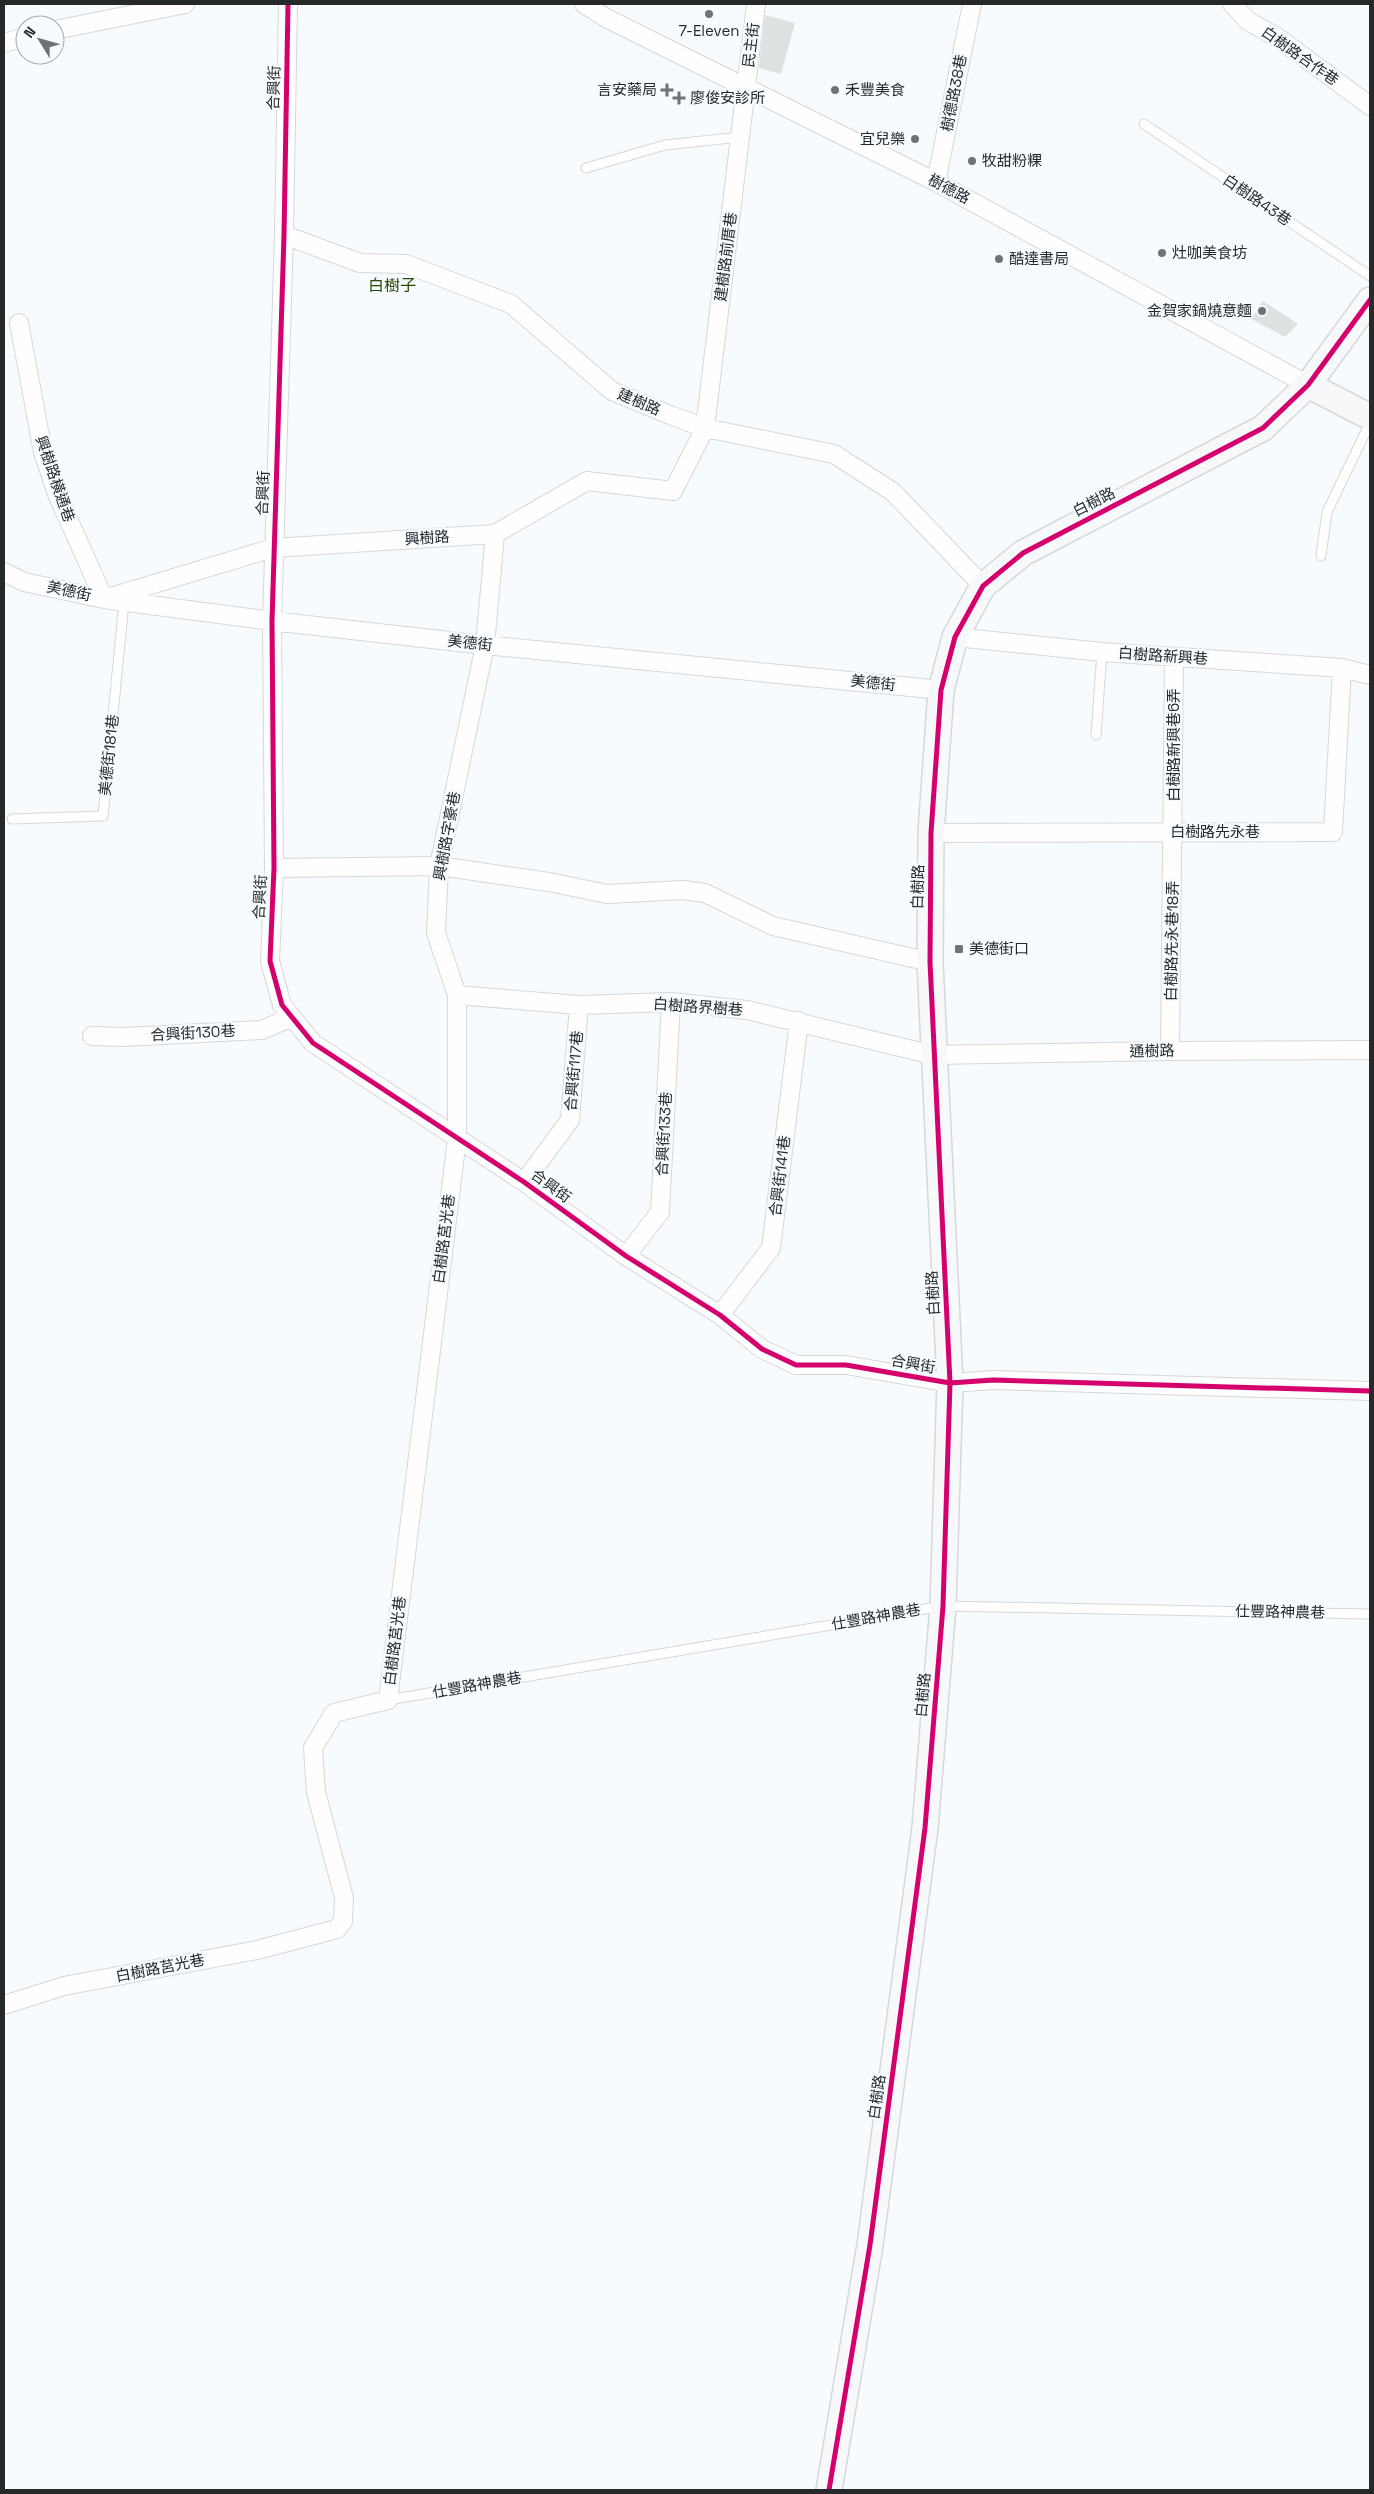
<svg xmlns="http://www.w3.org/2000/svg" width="1374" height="2494" font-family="'Space Grotesk','Noto Sans TC',sans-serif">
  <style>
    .building { fill: #dee1e2 }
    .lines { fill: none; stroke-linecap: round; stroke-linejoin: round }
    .lane-casing { stroke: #d5d7d9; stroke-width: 11 }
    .street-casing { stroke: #d5d7d9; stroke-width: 20 }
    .secondary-casing { stroke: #d5d7d9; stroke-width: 28 }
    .lane { stroke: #fefeff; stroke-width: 9 }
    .street { stroke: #fefeff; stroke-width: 18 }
    .secondary { stroke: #f6f8fa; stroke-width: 25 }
    .cycleway-casing { stroke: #f6fbff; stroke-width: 8 }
    .cycleway { stroke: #d6006c; stroke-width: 5 }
    .poi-dot { fill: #707274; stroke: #f6fbff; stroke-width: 2 }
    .labels { text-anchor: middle; stroke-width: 4.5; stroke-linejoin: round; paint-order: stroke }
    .poi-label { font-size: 15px; fill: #26292a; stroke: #f6fbff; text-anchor: start }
    .street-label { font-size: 15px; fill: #26292a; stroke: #f6fbff }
    .neighbourhood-label { font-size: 16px; fill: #2a4800; stroke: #f6fbff }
  </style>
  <rect width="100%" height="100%" fill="#f8fbfd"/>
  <!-- building -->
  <path class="building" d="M765,15L795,23L781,74L759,68Z
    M1263,301L1298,324L1285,337L1251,319Z"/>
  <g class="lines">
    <defs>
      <path id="lane" d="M1144,124L1370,276
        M586,168L665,145L740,137
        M1321,556L1327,512L1370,423
        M1096,735L1102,652
        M12,819L103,816L124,602
        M388,1700L943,1606L1370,1614"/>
      <path id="street" d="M288,4L284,235L272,621L274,868L270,961L282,1005L313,1043L524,1182L626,1256L720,1315L762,1349L796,1365H846L950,1383L993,1380L1370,1391
        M584,4L606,18L936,182L1308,385
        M1232,4L1248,21L1277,37L1370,106
        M55,30L185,4
        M4,43L25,37
        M936,182L972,4
        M284,235L360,263L406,264L511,304L612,391L670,415L705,428L834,454L893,492L983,586
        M19,323L43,452L57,494L104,599L273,548L495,534L587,481L673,491L705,428L756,4
        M4,572L24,582L104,599L272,621L485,645L941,690
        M955,637L1102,652L1342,668L1370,675
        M931,833L1333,832L1342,668
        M274,868L439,866L549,882L607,894L683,890L705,893L773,926L930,962
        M457,995L579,1005L671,1002L747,1010L933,1055L1170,1051L1370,1050
        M92,1036L123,1037L262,1030L292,1017
        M1170,1051L1174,657
        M524,1182L570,1120L579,1005
        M626,1256L660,1212L671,1002
        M720,1315L771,1248L799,1021
        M4,2005L64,1986L257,1950L337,1929L343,1921L344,1898L316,1792L313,1748L334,1713L388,1700L457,1139V995L436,933L439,866L485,645L495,534"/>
      <path id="secondary" d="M1308,385L1370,417
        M829,2490L870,2245L925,1828L943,1606L950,1383L930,962L931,833L941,690L955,637L983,586L1023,553L1263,428L1308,385L1370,300"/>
    </defs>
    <!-- lane casing -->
    <use href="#lane" class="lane-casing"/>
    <!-- street casing -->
    <use href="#street" class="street-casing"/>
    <!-- secondary casing -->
    <use href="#secondary" class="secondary-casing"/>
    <!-- lane -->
    <use href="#lane" class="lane"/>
    <!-- street -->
    <use href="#street" class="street"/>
    <!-- secondary -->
    <use href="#secondary" class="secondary"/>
    <defs>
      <path id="cycleway" d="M288,4L284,235L272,621L274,868L270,961L282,1005L313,1043L524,1182L626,1256L720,1315L762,1349L796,1365H846L950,1383L993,1380L1370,1391
        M829,2490L870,2245L925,1828L943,1606L950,1383L930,962L931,833L941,690L955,637L983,586L1023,553L1263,428L1308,385L1370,300"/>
    </defs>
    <!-- cycleway casing -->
    <use href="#cycleway" class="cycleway-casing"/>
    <!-- cycleway -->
    <use href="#cycleway" class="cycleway"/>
  </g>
  <!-- markers -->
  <g class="poi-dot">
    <circle cx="709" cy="14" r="5"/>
    <path d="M664.5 82.5h5v5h5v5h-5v5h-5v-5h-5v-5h5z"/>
    <circle cx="835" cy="90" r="5"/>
    <path d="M676.5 90.5h5v5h5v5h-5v5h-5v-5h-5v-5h5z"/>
    <circle cx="915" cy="139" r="5"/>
    <circle cx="972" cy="161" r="5"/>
    <circle cx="1162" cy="253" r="5"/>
    <circle cx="999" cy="259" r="5"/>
    <circle cx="1262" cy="311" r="5"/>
    <rect x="954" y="944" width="10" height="10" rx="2.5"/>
  </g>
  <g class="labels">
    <!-- poi labels -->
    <g class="poi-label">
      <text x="709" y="36" text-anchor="middle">7-Eleven</text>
      <text x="657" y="95" text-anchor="end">言安藥局</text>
      <text x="845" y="95">禾豐美食</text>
      <text x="690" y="103">廖俊安診所</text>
      <text x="905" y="144" text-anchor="end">宜兒樂</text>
      <text x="982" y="166">牧甜粉粿</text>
      <text x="1172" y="258">灶咖美食坊</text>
      <text x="1009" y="264">酷達書局</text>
      <text x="1252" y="316" text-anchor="end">金賀家鍋燒意麵</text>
      <text x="969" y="954">美德街口</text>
    </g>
    <!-- street labels -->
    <g class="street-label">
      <text transform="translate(751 45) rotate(-83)" y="5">民主街</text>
      <text transform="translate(1300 56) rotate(35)" y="5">白樹路合作巷</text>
      <text transform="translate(274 88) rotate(-89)" y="5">合興街</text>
      <text transform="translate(954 93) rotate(-79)" y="5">樹德路38巷</text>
      <text transform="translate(949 189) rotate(28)" y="5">樹德路</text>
      <text transform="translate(1257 200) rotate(34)" y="5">白樹路43巷</text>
      <text transform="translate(726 257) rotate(-83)" y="5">建樹路前厝巷</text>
      <text transform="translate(639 402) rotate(23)" y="5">建樹路</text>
      <text transform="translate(55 479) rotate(71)" y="5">興樹路橫通巷</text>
      <text transform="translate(263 493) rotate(-88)" y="5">合興街</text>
      <text transform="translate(1094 502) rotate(-27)" y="5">白樹路</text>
      <text transform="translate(427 538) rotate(-4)" y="5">興樹路</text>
      <text transform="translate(69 591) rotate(12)" y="5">美德街</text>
      <text transform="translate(470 643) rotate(6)" y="5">美德街</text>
      <text transform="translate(1163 656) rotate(4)" y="5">白樹路新興巷</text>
      <text transform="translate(873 683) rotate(6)" y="5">美德街</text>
      <text transform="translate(1174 745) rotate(-90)" y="5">白樹路新興巷6弄</text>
      <text transform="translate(109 755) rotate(-84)" y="5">美德街181巷</text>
      <text x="1215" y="837">白樹路先永巷</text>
      <text transform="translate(447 836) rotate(-80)" y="5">興樹路字豪巷</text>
      <text transform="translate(918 887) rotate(-89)" y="5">白樹路</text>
      <text transform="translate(260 897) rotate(-87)" y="5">合興街</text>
      <text transform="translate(1172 941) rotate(-89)" y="5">白樹路先永巷18弄</text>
      <text transform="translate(698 1007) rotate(4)" y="5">白樹路界樹巷</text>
      <text transform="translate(193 1033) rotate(-3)" y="5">合興街130巷</text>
      <text transform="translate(1152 1051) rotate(-1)" y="5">通樹路</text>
      <text transform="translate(574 1071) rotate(-85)" y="5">合興街117巷</text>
      <text transform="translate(664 1134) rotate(-87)" y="5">合興街133巷</text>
      <text transform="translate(780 1176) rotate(-83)" y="5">合興街141巷</text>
      <text transform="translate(551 1186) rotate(36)" y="5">合興街</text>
      <text transform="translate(444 1239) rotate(-83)" y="5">白樹路莒光巷</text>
      <text transform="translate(933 1293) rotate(-93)" y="5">白樹路</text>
      <text transform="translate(913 1364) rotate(10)" y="5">合興街</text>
      <text transform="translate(1280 1612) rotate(1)" y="5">仕豐路神農巷</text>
      <text transform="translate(876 1617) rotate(-10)" y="5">仕豐路神農巷</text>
      <text transform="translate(395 1641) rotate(-83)" y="5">白樹路莒光巷</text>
      <text transform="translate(477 1685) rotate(-10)" y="5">仕豐路神農巷</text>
      <text transform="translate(923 1695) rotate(-85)" y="5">白樹路</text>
      <text transform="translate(160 1968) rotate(-11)" y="5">白樹路莒光巷</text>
      <text transform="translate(877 2097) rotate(-82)" y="5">白樹路</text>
    </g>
    <!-- neighbourhood labels -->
    <g class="neighbourhood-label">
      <text x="392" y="291">白樹子</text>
    </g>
  </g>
  <!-- border -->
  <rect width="1374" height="2494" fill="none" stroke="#26292a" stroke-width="10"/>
  <!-- north arrow -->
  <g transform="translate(40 40) rotate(307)"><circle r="24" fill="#f6fbff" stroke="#a3a7aa"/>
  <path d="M0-4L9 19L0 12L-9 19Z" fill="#707274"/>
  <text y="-8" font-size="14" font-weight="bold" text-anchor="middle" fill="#26292a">N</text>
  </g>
</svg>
